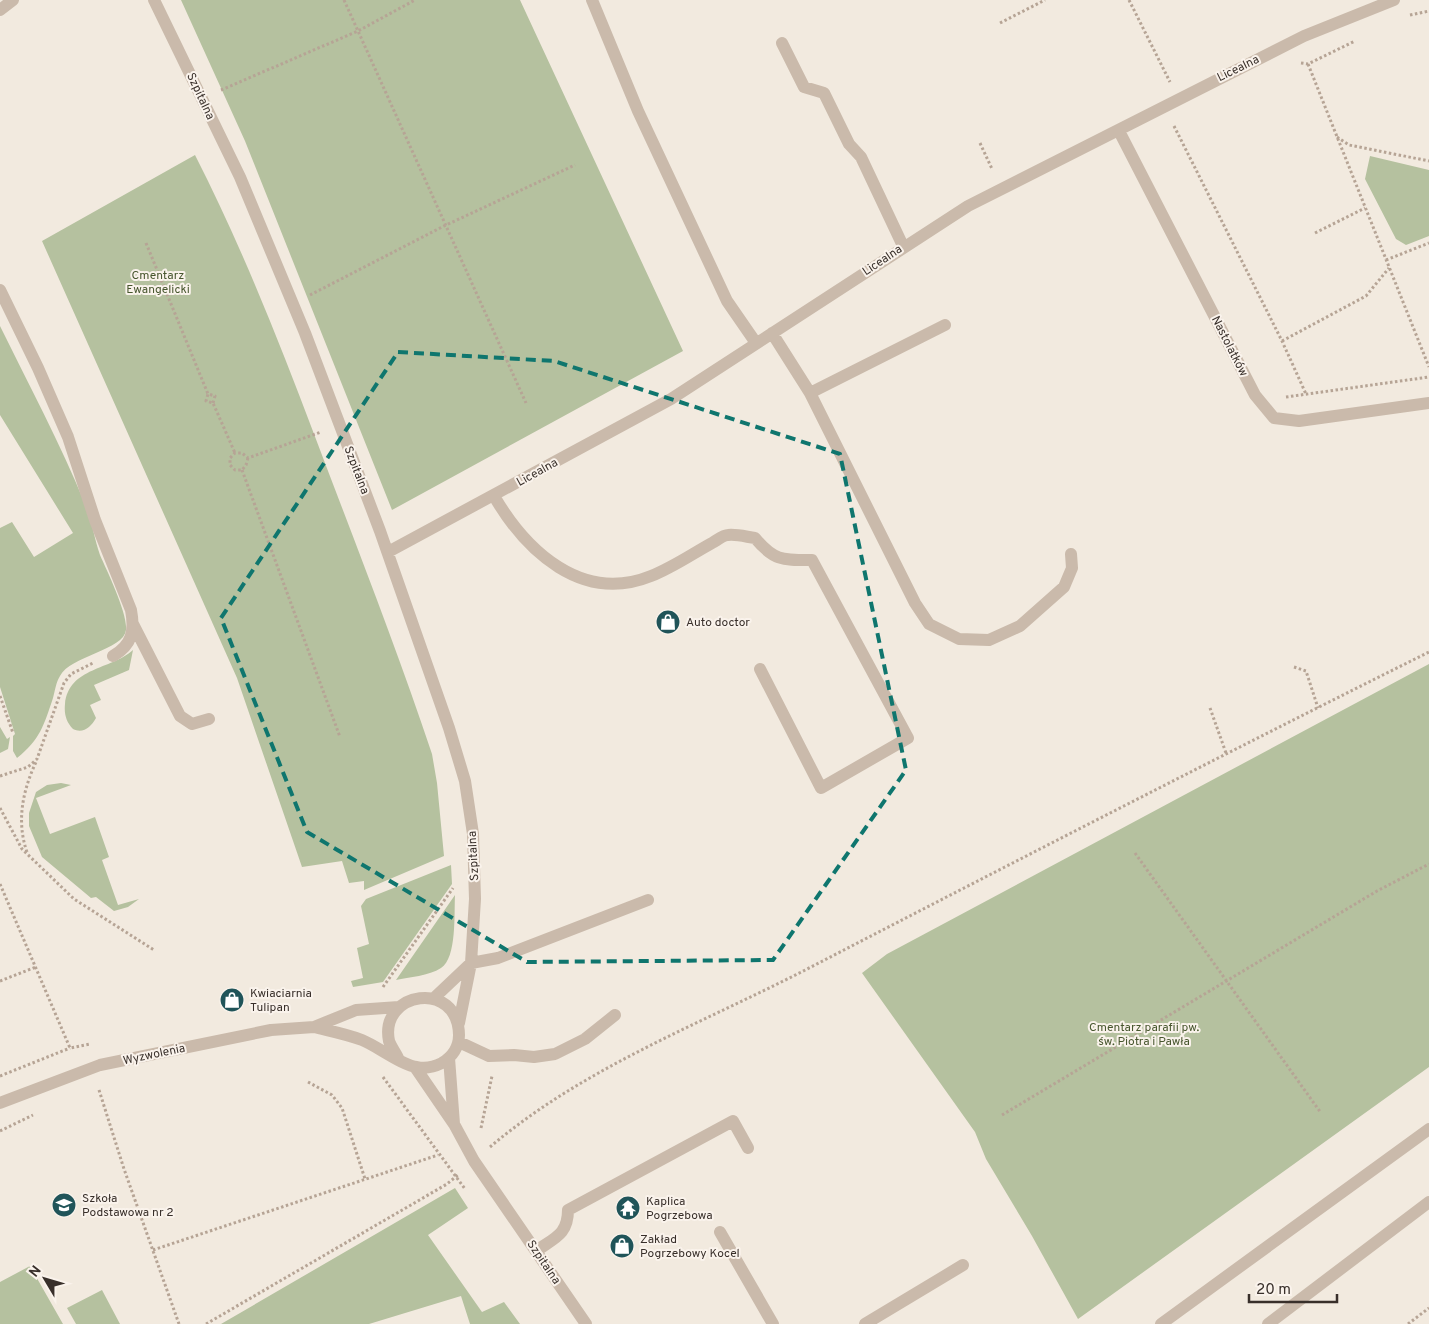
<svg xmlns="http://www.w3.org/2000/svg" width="1429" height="1324" font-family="Overpass,sans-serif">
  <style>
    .green { fill: #b5c19f }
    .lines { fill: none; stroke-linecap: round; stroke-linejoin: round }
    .path { stroke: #b6a495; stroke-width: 3; stroke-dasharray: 2.5 2.5; stroke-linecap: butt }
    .minor { stroke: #cabaab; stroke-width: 12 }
    .marked { fill: none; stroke: #0f766e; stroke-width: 4; stroke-dasharray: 10 6; stroke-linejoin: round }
    .labels { text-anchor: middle; stroke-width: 4; stroke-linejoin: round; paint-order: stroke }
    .street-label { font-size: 12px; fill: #382f2a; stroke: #faf3ec }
    .park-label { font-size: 12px; fill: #47562e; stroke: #faf3ec }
    .poi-label { font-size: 12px; fill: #382f2a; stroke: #faf3ec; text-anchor: start }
  </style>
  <rect width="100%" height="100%" fill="#f2eadf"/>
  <!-- green -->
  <path class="green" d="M181,0H520L683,351L392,510L245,141Z
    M195,155C241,245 278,339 314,434C354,540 396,646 432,754L437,783L444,856L364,890V881L349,883L342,861L302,867L237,678L42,241Z
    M1370,156L1429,170V236L1406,245L1396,239L1365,179Z
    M0,326C29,385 60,443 85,504C92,520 94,538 100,555C107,571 128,614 126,630C124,650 70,656 60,676C56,682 55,691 53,698C44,725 40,740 17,758L13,751V736L15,734L0,687V528L12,522L34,557L73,533L0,415Z
    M133,650L129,670L94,685L101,700L90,705L96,718C91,727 83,734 73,729C66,722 64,714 65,704C69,667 111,670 133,650Z
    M1429,664V1067L1078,1319L1032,1236L986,1159L975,1132L862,973L887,954Z
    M0,727L7,739L10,737L8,749L0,753Z
    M61,783L71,785L36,798L50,834L95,817L109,857L102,860L118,905L139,899L128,907L114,911L96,897L91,898L42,857L29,826V813L36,792L47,785Z
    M451,865L452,884L383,982L353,987L351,981L363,978L357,948L369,944L361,906L366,899Z
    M455,895C454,913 457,958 441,968C429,976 409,977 396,980Z
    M455,1188L468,1208L428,1235L482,1312L504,1302L520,1324H470L461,1296L369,1324H221Z
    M30,1266L63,1324H0V1282Z
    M102,1290L120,1324H76L67,1308Z"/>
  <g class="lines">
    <!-- path -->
    <path class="path" d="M344,0L526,403
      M1129,0L1170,82
      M1410,15L1429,11
      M1000,23L1045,0
      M1301,63L1308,64L1355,41
      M1308,64L1429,367
      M221,90L358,31L415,0
      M1174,126L1282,341L1306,394
      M1337,137L1349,145L1429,161
      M980,143L992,169
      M1315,233L1365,208
      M146,243L208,394
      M1386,260L1429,243
      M310,295L444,226L575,165
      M1282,341L1366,296L1389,268
      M1286,397L1429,377
      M213,403L215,396L208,394L206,401L213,403L235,453
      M248,458L246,465L242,470H235L230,465V458L235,453H242L248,458L321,432
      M242,470L340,737
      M1294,667L1306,671L1318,708
      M0,696L13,733
      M1210,708L1226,753
      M0,776L28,767L37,759L64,683L71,674L93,663
      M0,808L22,849L74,899L154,950
      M27,852C16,821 23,790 36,762
      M1135,853L1321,1113
      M0,884L70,1048L90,1044
      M0,981L36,967
      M383,987L453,888
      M0,1076L70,1048
      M383,1077L465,1189
      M308,1082L332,1095L342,1108L365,1179
      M99,1090L124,1169L179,1324
      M1002,1115L1377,891L1429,864
      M481,1128L492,1076
      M0,1131L33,1115
      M490,1147C584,1067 703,1023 811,967C1016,861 1222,755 1429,652
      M153,1250L438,1155
      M206,1324L447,1184L459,1174
      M1408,1324L1429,1308"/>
    <!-- minor -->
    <path class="minor" d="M154,0L240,177L305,333L380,531L449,728L465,781L473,834L475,899L471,963L459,1023
      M592,0L638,111L727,301L756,343
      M0,10L13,0
      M782,43L804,87L824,93L849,144L861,157L903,246
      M1119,131L1255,395L1274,418L1299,421L1429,403
      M0,290L38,368L68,437L95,520L131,610C135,631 132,645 113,656
      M772,333L810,393L915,603L929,624L959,639L989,640L1020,626L1064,587L1072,568L1071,554
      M810,393L945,325
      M494,496C526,551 582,604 651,576C672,568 692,554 712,543C716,541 723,535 728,535C737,534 747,537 755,538C774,561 783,560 812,560L908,738L821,788L760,669
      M388,552L671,399L968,206L1304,36L1394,0
      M133,624L180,716L192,724L209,719
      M471,963L498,958L648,900
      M434,998L471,963
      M314,1027C330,1031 346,1034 362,1040C377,1046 403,1066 417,1067C426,1069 434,1067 442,1063C452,1057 459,1047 459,1035C458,979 379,991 389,1041C391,1047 396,1053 398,1058
      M459,1042L489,1056L514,1055L534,1057L555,1054L585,1039L615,1015
      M449,1058L454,1124
      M415,1067L454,1124L474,1161L586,1324
      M0,1103L100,1065L271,1030L314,1027L356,1010L399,1007
      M720,1232L773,1324
      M536,1251C554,1238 568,1235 568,1210L733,1121L748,1148
      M865,1324L963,1265
      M1161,1324L1429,1129
      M1268,1324L1429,1202"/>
  </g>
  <!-- marked area -->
  <path class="marked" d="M398,352L554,361L840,454L906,770L773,960L527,962L307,832L221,618Z"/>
  <!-- icons -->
  <defs>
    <symbol id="shop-disc" viewBox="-11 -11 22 22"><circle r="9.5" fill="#205459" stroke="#faf3ec"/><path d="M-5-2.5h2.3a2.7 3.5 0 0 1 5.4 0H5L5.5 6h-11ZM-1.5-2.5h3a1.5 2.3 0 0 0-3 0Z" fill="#fff"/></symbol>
    <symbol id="school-disc" viewBox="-11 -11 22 22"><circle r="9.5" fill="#205459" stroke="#faf3ec"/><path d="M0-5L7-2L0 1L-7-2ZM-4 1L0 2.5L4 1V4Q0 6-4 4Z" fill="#fff"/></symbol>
    <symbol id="temple-disc" viewBox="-11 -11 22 22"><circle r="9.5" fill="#205459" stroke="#faf3ec"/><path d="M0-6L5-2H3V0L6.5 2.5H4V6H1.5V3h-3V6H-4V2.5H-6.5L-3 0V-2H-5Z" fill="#fff"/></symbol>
  </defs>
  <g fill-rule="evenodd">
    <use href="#shop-disc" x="654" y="608" width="28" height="28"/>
    <use href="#shop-disc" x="218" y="986" width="28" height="28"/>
    <use href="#school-disc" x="50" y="1191" width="28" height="28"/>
    <use href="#temple-disc" x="614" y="1194" width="28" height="28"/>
    <use href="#shop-disc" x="608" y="1232" width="28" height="28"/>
  </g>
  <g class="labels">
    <!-- street labels -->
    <g class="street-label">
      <text transform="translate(1238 68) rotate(-26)" y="4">Licealna</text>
      <text transform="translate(201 96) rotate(65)" y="4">Szpitalna</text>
      <text transform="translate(882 260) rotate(-34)" y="4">Licealna</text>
      <text transform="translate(1230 346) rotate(63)" y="4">Nastolatków</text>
      <text transform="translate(357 470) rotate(69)" y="4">Szpitalna</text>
      <text transform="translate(537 472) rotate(-29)" y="4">Licealna</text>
      <text transform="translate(473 856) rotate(-93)" y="4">Szpitalna</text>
      <text transform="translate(154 1054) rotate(-12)" y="4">Wyzwolenia</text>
      <text transform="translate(544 1262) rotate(56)" y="4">Szpitalna</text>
    </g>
    <!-- park labels -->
    <g class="park-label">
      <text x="158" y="279">Cmentarz<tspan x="158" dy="14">Ewangelicki</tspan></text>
      <text x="1144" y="1031">Cmentarz parafii pw.<tspan x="1144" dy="14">św. Piotra i Pawła</tspan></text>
    </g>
    <!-- poi labels -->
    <g class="poi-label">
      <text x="686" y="626">Auto doctor</text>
      <text x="250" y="997">Kwiaciarnia<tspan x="250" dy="14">Tulipan</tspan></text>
      <text x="82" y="1202">Szkoła<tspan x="82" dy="14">Podstawowa nr 2</tspan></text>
      <text x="646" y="1205">Kaplica<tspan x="646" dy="14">Pogrzebowa</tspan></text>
      <text x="640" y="1243">Zakład<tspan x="640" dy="14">Pogrzebowy Kocel</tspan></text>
    </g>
  </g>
  <!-- north arrow -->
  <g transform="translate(45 1279) rotate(308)" stroke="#faf3ec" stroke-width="4" paint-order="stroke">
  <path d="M0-4L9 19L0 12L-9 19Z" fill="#382f2a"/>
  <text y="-8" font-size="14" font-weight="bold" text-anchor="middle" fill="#382f2a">N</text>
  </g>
  <!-- scale -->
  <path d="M1249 1294v8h88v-8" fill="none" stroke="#382f2a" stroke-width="2.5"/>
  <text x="1256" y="1294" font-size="15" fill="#382f2a" stroke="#faf3ec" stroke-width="4" paint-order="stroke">20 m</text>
</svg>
